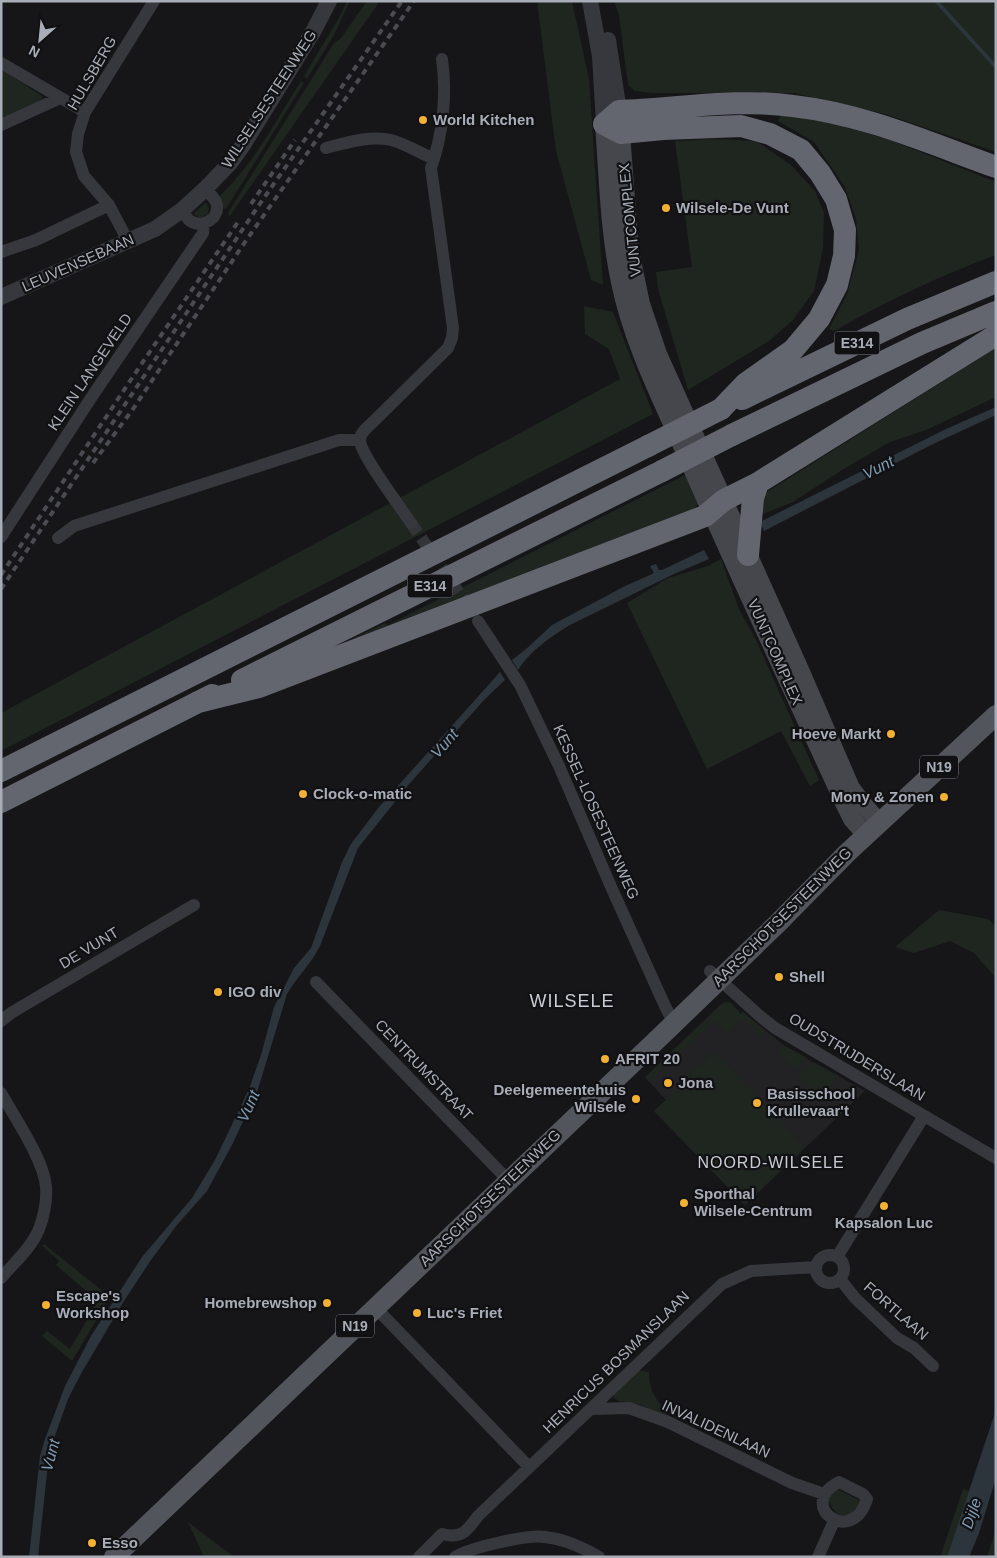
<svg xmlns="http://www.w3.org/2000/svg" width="997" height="1558" font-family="Arial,sans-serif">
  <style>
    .built { fill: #222225 }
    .green { fill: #1e261f }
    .water { fill: #2c353c }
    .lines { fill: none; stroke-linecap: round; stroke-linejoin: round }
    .stream { stroke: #2c353c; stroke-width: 4 }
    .minor-tunnel { stroke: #333438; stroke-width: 12; stroke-dasharray: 12 6; stroke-linecap: butt }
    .minor { stroke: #37383d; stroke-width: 12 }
    .tertiary { stroke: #37383d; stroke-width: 16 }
    .secondary { stroke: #45474d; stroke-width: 18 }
    .primary { stroke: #53555c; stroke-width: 20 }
    .motorway { stroke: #63666e; stroke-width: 22 }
    .rail { stroke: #4a4c52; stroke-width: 4; stroke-dasharray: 6 5; stroke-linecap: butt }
    .motorway-bridge { stroke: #63666e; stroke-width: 22 }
    .poi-dot { fill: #f2b134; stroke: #111113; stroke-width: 2 }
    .labels { text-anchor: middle; stroke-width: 4.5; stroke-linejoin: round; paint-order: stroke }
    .shield { fill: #111113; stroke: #7b7e86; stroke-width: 1 }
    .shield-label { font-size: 14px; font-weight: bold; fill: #a8adb8 }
    .street-label { font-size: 15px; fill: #a8adb8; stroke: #111113 }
    .poi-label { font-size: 15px; font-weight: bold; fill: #a8adb8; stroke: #111113; text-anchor: start }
    .water-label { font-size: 16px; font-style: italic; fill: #7f9bb3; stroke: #111113 }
    .neighbourhood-label { font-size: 16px; letter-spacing: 1px; fill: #c9ccd4; stroke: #111113 }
    .quarter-label { font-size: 18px; letter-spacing: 1px; fill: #c9ccd4; stroke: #111113 }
  </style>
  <rect width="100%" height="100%" fill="#161618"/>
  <!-- built -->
  <path class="built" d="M727,1002L731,1003L741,1014L743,1012L785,1046L865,1091L745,1205L654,1111L666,1100L645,1077L721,1004Z"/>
  <!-- green -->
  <path class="green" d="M347,1H350L334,35L307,79L304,76L340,16Z
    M367,1H380L229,217L228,213L334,43L341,38Z
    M537,1H572L589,79L603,285L591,280L556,151Z
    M614,1H996V152L885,114L794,93H651L635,91L628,85L619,15Z
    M1,69L42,96V101L1,121Z
    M301,81L304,83L226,209L223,208L220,196C254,163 276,121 301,81Z
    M787,115L811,117L893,141L996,182V255C940,276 886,301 834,331L829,329L847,294L859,250L856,219L845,187L814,142L778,121L780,116Z
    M715,139L756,141L791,165L815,191L824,213L823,249L814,291L793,320L769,341L688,390L658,289L656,272L692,267L675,141Z
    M206,202L209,208L208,214L200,218L193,214Z
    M584,306L613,312L653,414L1,751V713L620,379L609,349L585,334Z
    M996,348V397L926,430L890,442L842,470L793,502L761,515L762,495Z
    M691,472L703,500L692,510L348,641L385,623L388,625Z
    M721,559L739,609L755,638L819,780L810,786L781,731L707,769L627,603L668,578L708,566Z
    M939,910L988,919L996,927V978L974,953L950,941L914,953L895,947Z
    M725,1002L731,1003L741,1014L743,1012L766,1032L761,1037L743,1019L727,1034L714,1021L649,1082L645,1077Z
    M785,1046L807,1058L794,1069L778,1052Z
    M714,1051L784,1124L804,1148L745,1205L654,1111L666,1100L671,1092Z
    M813,1062L839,1076L833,1082L831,1087L820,1098L798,1076Z
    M44,1244L110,1297L72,1361L42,1336L47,1331L70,1349L98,1301L56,1265L59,1261L42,1246Z
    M637,1371H643L649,1372C648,1390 659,1404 670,1417L669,1418L638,1404L618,1401L614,1398V1394Z
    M837,1489L861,1501V1503L850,1515H839L832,1508L829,1500L833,1492Z
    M963,1489L969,1491L947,1557H940Z
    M188,1522L234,1557H204Z
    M996,1529V1557H987Z"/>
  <!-- water -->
  <path class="water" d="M996,407V415L933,444L764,531L760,522L946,429Z
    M704,550L709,559L674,574L570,625C550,637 530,651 518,670L512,660L526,649L552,625L625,586L650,575L654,573L650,566L656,564L659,570H662Z
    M500,672L505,680L485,699L410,783L358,848L320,946C311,964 297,977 287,994L258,1089L233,1143L207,1191L177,1225L151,1260L124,1301L82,1372L68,1399L52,1444L47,1473L38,1557H29L40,1456L45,1439L65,1386L91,1336L142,1257L192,1198L215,1160L249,1089L261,1055L274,1007L294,968L311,948L342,862L351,844L379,807Z
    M996,1410V1478L979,1533L969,1557H947Z"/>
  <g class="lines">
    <!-- stream -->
    <path class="stream" d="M936,1L996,67"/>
    <!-- minor-tunnel -->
    <path class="minor-tunnel" d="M411,523L471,610"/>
    <!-- minor -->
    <path class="minor" d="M1,63L85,112
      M1,125L60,98
      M326,148C346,143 370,135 391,140C406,144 420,153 434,159
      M182,210C184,213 186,217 189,220C200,229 219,220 217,205C216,199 210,194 205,189
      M128,241L109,205L84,176L76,152L78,134L85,112L154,1
      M1,252L36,240L109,205
      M411,523C401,508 361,455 360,441C359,433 368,427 373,422L448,348L452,338L453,328L431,168C443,134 447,94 442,59
      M1,537L91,398L203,233L204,223
      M58,538L74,526L339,440H360
      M478,621L520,685L559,766L612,889L665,1006L670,1016L675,1022
      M710,971L761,1017L775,1028L996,1158
      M316,982L509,1181
      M1,1021L11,1013L194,905
      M1,1093C15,1118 44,1160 46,1187C47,1200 44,1217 39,1229C32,1247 14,1263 1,1278
      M816 1269a14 14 0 1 1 28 0a14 14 0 1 1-28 0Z
      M837,1257L924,1116
      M840,1279L855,1298L897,1338L914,1348L933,1366
      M375,1307L529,1467
      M592,1409L629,1408L668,1422L792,1483L824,1494
      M839,1482L863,1494L867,1499C852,1548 795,1505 839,1482Z
      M419,1557L442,1534C462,1539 467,1531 478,1516L722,1284L751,1271L816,1267
      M455,1557C469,1548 528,1534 545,1537C565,1539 582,1547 599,1557
      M818,1557L834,1521"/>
    <!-- tertiary -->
    <path class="tertiary" d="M590,1L600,56L604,124
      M608,40L619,111
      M1,297L155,229L182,210L205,189L231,162L243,145L314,30L329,1"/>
    <!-- secondary -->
    <path class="secondary" d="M620,121L630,251L641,304L658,354L801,672L851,788L863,804L879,822
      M604,124C608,177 609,231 620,282C633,346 665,406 691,466C740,579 793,691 844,803L852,819L866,835"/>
    <!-- primary -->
    <path class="primary" d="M114,1557L663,1034L777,924L847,853L996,715"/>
    <!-- motorway -->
    <path class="motorway" d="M742,399L907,319L996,282
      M721,409L745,384L793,350L819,319L837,285L844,256L845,230L836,199L820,173L801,150L770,134L741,126L663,129L621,133L604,124L619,111C677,109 736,98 793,106C864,114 929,143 996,167
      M732,435L922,343L996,312
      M748,555L753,498L758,483
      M242,680L662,471
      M198,702L259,687L705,516L724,500L758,483L996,335
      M1,771L648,446
      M1,802L212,695"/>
    <!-- rail -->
    <path class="rail" d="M251,204L295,140
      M93,463L133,409L245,242L414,1
      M1,575L132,378L238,222
      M1,589L259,205L402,1"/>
    <!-- motorway-bridge -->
    <path class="motorway-bridge" d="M648,446L721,409
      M662,471L732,435"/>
  </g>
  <!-- markers -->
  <g class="poi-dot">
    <circle cx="423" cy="120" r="5"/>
    <circle cx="666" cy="208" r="5"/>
    <circle cx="891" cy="734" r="5"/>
    <circle cx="303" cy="794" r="5"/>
    <circle cx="944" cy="797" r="5"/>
    <circle cx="779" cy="977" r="5"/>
    <circle cx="218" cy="992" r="5"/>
    <circle cx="605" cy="1059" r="5"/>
    <circle cx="668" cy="1083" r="5"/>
    <circle cx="636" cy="1099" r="5"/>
    <circle cx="757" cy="1103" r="5"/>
    <circle cx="684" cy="1203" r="5"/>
    <circle cx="884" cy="1206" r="5"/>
    <circle cx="327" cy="1303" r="5"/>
    <circle cx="46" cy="1305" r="5"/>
    <circle cx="417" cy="1313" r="5"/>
    <circle cx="92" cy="1543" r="5"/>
  </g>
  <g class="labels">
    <!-- shield labels -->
    <g class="shield">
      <rect x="834.5" y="331.5" width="45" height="23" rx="4"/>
      <rect x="407.5" y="574.5" width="45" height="23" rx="4"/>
      <rect x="920" y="755.5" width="38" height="23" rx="4"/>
      <rect x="336" y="1314.5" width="38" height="23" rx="4"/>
    </g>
    <g class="shield-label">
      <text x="857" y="348">E314</text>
      <text x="430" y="591">E314</text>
      <text x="939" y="772">N19</text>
      <text x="355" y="1331">N19</text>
    </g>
    <!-- street labels -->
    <g class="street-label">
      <text transform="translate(92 73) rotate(-60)" y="5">HULSBERG</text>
      <text transform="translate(269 99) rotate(-57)" y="5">WILSELSESTEENWEG</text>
      <text transform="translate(630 220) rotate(-96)" y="5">VUNTCOMPLEX</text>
      <text transform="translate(78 263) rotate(-24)" y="5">LEUVENSEBAAN</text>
      <text transform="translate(90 372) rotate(-56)" y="5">KLEIN LANGEVELD</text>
      <text transform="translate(775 652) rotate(66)" y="5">VUNTCOMPLEX</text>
      <text transform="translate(596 812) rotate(66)" y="5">KESSEL-LOSESTEENWEG</text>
      <text transform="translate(782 917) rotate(-45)" y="5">AARSCHOTSESTEENWEG</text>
      <text transform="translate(89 948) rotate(-31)" y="5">DE VUNT</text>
      <text transform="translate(857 1057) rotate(31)" y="5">OUDSTRIJDERSLAAN</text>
      <text transform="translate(424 1070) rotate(46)" y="5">CENTRUMSTRAAT</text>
      <text transform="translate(490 1198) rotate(-44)" y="5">AARSCHOTSESTEENWEG</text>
      <text transform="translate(896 1311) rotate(41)" y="5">FORTLAAN</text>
      <text transform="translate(616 1362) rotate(-44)" y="5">HENRICUS BOSMANSLAAN</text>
      <text transform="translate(716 1429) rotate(25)" y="5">INVALIDENLAAN</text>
    </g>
    <!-- poi labels -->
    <g class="poi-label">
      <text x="433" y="125">World Kitchen</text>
      <text x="676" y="213">Wilsele-De Vunt</text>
      <text x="881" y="739" text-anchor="end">Hoeve Markt</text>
      <text x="313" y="799">Clock-o-matic</text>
      <text x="934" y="802" text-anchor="end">Mony &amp; Zonen</text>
      <text x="789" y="982">Shell</text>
      <text x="228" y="997">IGO div</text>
      <text x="615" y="1064">AFRIT 20</text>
      <text x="678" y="1088">Jona</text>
      <text x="626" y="1095" text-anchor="end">Deelgemeentehuis<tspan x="626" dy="17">Wilsele</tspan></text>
      <text x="767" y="1099">Basisschool<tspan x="767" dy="17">Krullevaar't</tspan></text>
      <text x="694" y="1199">Sporthal<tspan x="694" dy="17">Wilsele-Centrum</tspan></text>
      <text x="884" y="1228" text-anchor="middle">Kapsalon Luc</text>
      <text x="56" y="1301">Escape's<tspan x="56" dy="17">Workshop</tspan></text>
      <text x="317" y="1308" text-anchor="end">Homebrewshop</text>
      <text x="427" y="1318">Luc's Friet</text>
      <text x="102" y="1548">Esso</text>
    </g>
    <!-- water labels -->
    <g class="water-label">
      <text transform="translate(878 467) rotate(-27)" y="6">Vunt</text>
      <text transform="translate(444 743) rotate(-49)" y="6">Vunt</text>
      <text transform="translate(248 1106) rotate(-66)" y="6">Vunt</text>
      <text transform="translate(50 1455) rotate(-75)" y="6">Vunt</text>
      <text transform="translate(971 1513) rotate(-71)" y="6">Dijle</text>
    </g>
    <!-- neighbourhood labels -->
    <g class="neighbourhood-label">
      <text x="771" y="1168">NOORD-WILSELE</text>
    </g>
    <!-- quarter labels -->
    <g class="quarter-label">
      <text x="572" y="1007">WILSELE</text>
    </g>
  </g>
  <!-- border -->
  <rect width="997" height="1558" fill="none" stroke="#a8adb8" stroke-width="5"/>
  <!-- north arrow -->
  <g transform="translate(40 40) rotate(207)" stroke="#111113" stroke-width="4" paint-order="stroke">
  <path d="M0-4L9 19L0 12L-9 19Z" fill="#a8adb8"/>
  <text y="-8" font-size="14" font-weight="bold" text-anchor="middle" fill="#a8adb8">N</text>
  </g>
</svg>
